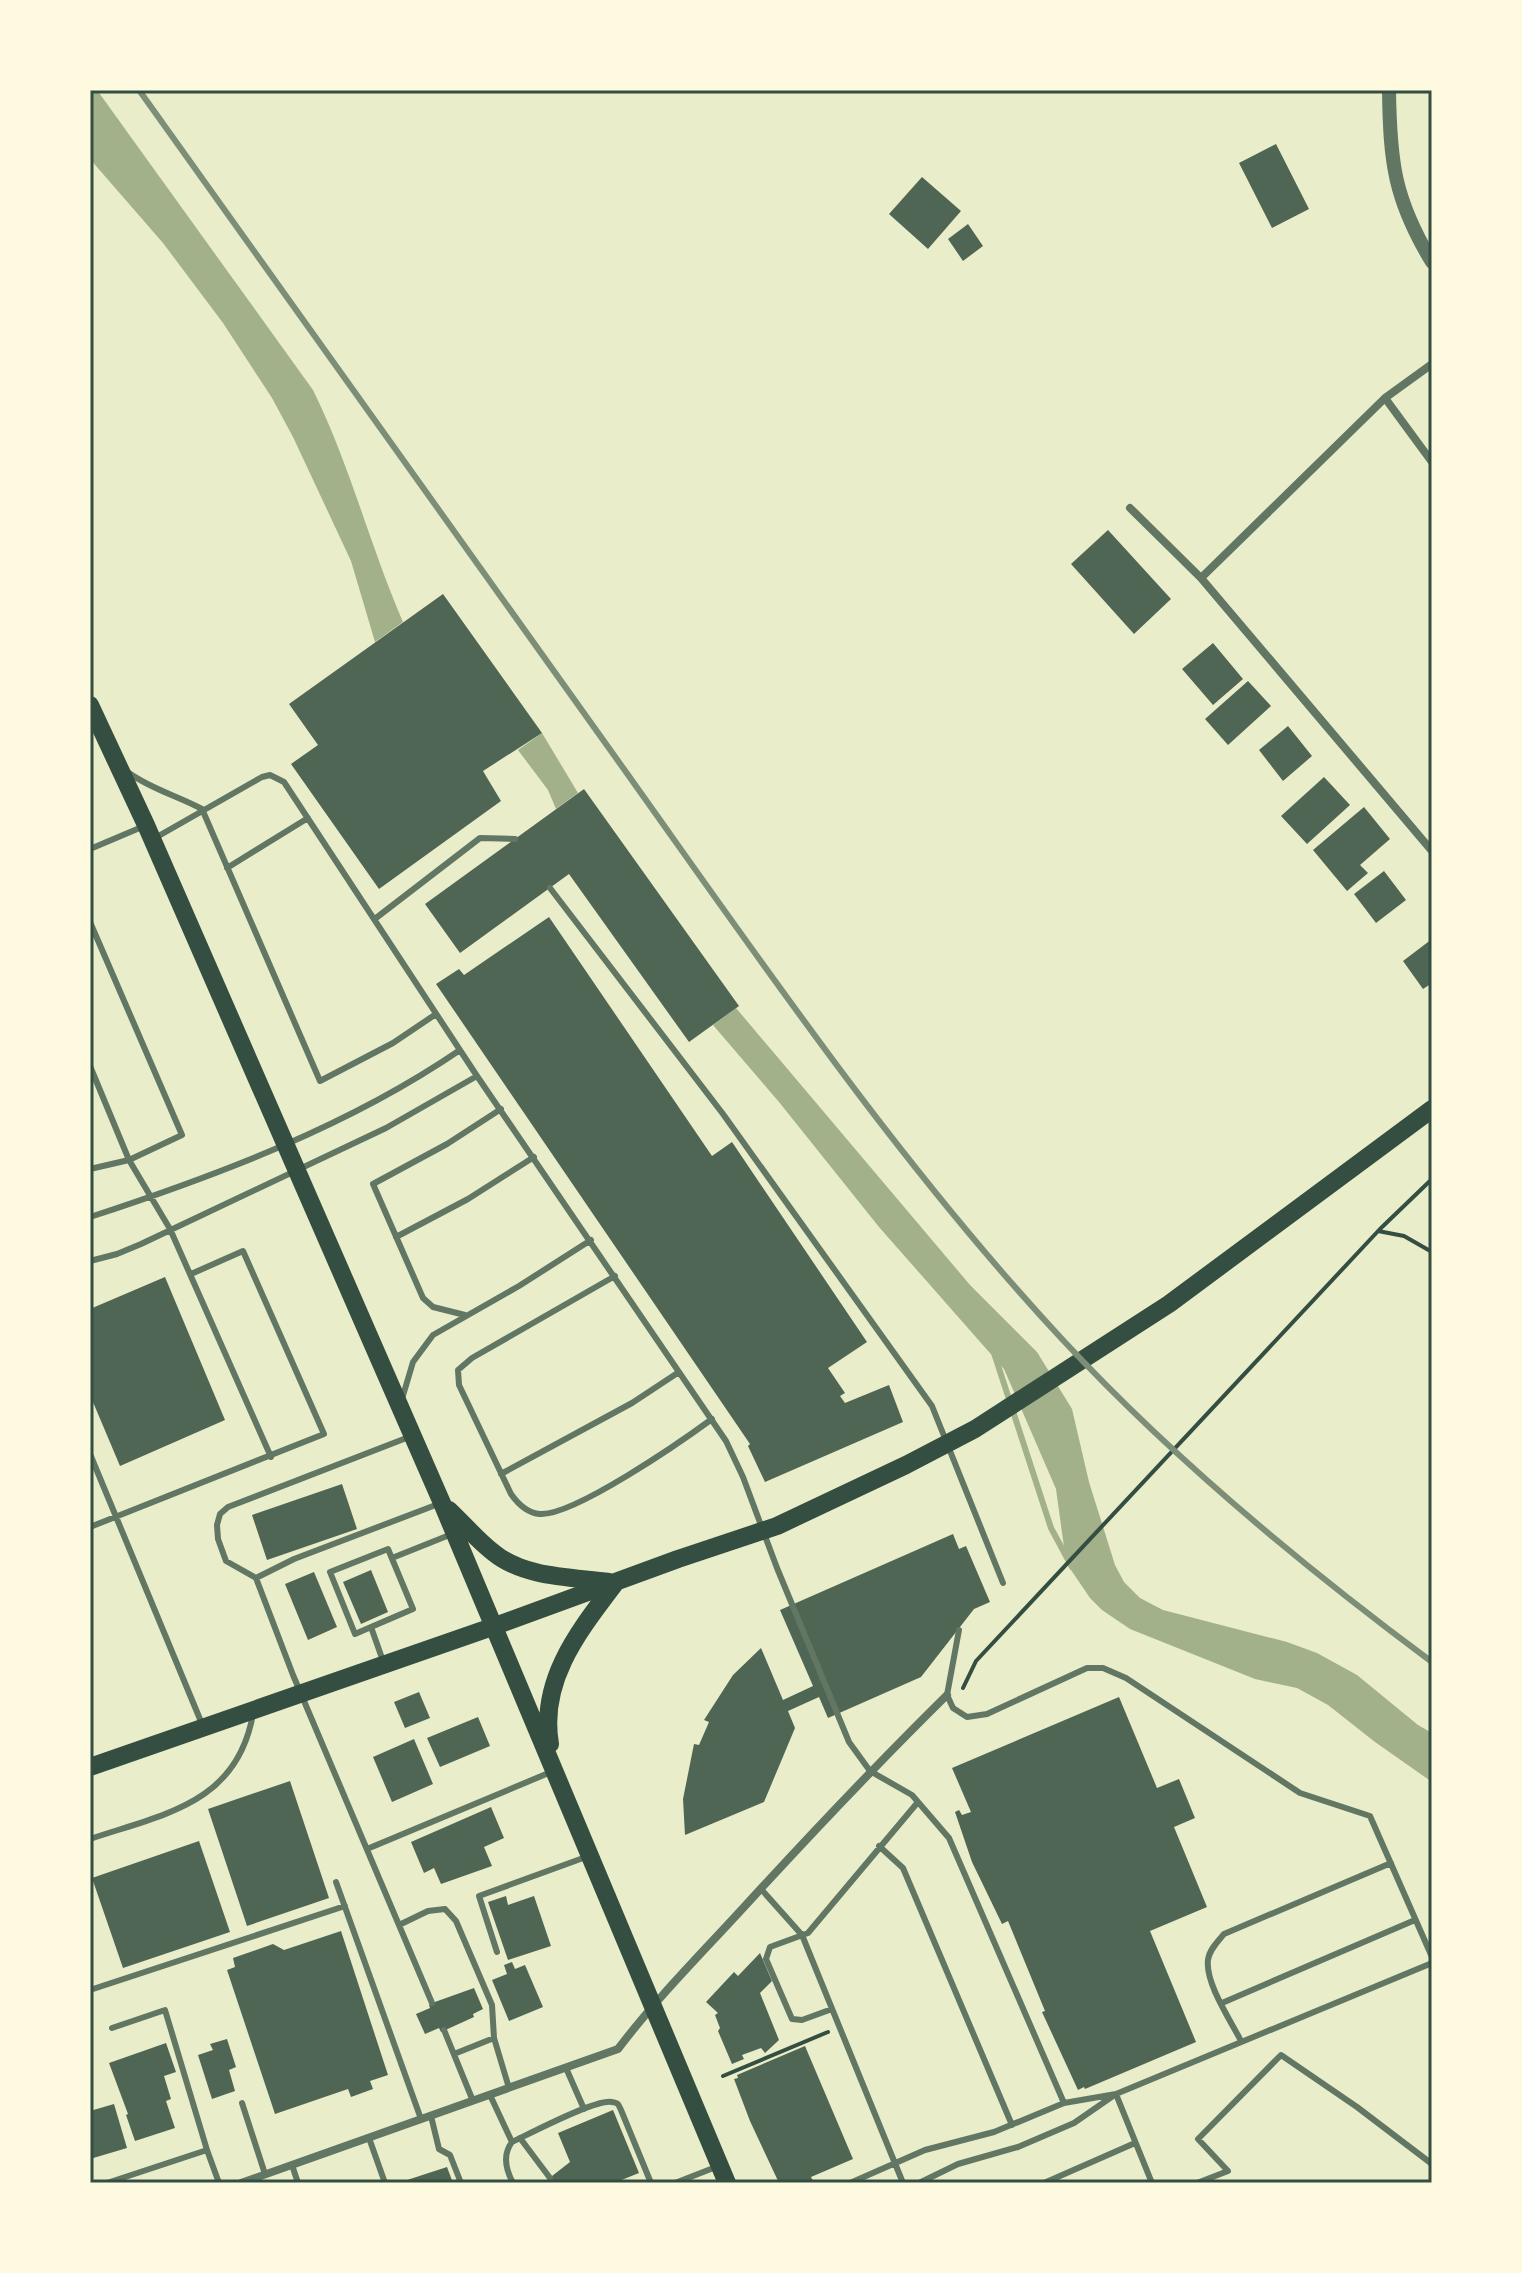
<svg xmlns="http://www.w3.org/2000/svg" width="1522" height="2273" font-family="Manrope,sans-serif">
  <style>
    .water { fill: #a3b18a }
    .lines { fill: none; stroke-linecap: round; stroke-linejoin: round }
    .stream { stroke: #a3b18a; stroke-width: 6 }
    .building { fill: #4f6655 }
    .path { stroke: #344e41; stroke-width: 4 }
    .service { stroke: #617663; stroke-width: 6 }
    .minor { stroke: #617663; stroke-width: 8 }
    .tertiary { stroke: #617663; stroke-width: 14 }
    .primary { stroke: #344e41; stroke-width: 18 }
    .rail { stroke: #7c8e77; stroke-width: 6 }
    .neatline { fill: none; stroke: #344e41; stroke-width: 3 }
  </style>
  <rect width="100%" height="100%" fill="#e9edc9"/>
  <!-- water -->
  <path class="water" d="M90,90H97L313,390C350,465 370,546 403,622L375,642L351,561L293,437L272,398L223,323L163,243L90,159Z
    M542,733L578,793L556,809L548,790L518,750Z
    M736,1008L970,1285L1037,1352L1072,1409L1089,1482L1115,1565L1124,1582L1140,1598L1163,1610L1287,1642L1317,1653L1357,1675L1418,1725L1432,1733V1782L1375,1742L1328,1705L1297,1688L1255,1679L1130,1629L1102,1610L1090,1598L1071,1570L1064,1547L1056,1489L1004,1369L879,1227L779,1102L713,1025Z"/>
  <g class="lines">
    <!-- stream -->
    <path class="stream" d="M994,1353L1051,1528L1072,1567"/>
  </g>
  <!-- building -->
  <path class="building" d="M1276,144L1309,209L1272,228L1239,163Z
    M922,177L961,211L928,249L889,214Z
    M968,224L983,246L963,261L948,239Z
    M1108,530L1171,599L1134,634L1071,564Z
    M443,594L542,733L483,771L501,801L379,889L291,764L318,745L289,704Z
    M1213,643L1243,679L1213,705L1182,669Z
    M1248,681L1271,706L1228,745L1205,719Z
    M1288,726L1312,756L1283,781L1259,750Z
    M1324,777L1350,805L1307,844L1281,816Z
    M584,789L739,1006L689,1042L569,874L460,953L425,904Z
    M1364,807L1390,839L1360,865L1368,873L1347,891L1313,850Z
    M1384,871L1406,900L1376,923L1354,894Z
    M549,917L712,1156L732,1142L867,1342L828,1368L845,1393L840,1396L845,1403L889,1385L903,1422L765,1482L748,1446L750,1444L436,984L459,969L464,975Z
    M1432,939V983L1423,989L1403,961Z
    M165,1277L225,1420L120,1466L90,1395V1309Z
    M342,1484L357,1529L267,1560L252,1515Z
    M953,1534L959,1549L966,1546L990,1602L974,1609L921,1677L828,1718L819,1697L788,1711L795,1728L764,1802L685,1835L683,1799L694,1744L699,1745L709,1722L704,1720L733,1675L761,1648L783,1700L813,1686L780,1610Z
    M371,1570L388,1612L361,1624L343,1582Z
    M314,1572L337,1627L308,1640L285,1584Z
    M419,1692L430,1718L405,1728L394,1702Z
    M1119,1697L1157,1788L1179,1779L1195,1818L1174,1827L1207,1907L1150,1931L1196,2042L1085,2089L1084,2087L1078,2090L1042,2012L1045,2011L1008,1921L1002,1924L972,1862L955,1812L959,1810L962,1815L971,1812L952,1768Z
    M478,1717L490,1746L440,1767L427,1738Z
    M414,1739L433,1784L392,1802L373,1757Z
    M290,1781L329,1898L247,1926L208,1809Z
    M491,1807L504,1838L484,1847L492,1866L441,1884L434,1868L424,1873L411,1842Z
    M199,1841L230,1932L123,1968L92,1878Z
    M506,1896L508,1905L534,1896L551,1946L508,1960L488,1902Z
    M341,1931L388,2075L370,2081L373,2089L351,2097L348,2089L275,2114L227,1970L235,1967L233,1958L273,1944L284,1950Z
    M760,1953L772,1981L760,1993L779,2040L765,2053L761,2048L742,2055L744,2059L732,2064L718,2031L720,2028L715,2015L718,2013L706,2002L734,1972L738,1976Z
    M512,1962L515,1969L525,1965L543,2007L509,2021L492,1980L507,1974L504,1965Z
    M474,1988L483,2009L473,2014L474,2017L441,2032L439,2028L425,2034L416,2014L430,2008L429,2005L432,2003Z
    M227,2039L236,2067L229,2070L235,2091L212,2099L198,2055L213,2050L210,2044Z
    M166,2043L176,2072L164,2076L171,2099L166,2101L175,2128L135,2141L126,2115L128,2114L109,2063Z
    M805,2046L853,2159L811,2177L813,2181L809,2183H779L750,2121L734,2079L738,2078L737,2075Z
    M114,2104L127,2148L90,2159V2111Z
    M613,2110L639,2173L614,2183H543L570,2162L558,2133Z
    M447,2167L453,2183H402L401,2182Z"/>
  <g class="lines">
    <!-- path -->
    <path class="path" d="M1431,1152L1432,1153
      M1378,1231L1404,1236L1432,1252
      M963,1688L976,1661L1380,1229L1432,1179
      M723,2076L828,2032"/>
    <!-- service -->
    <path class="service" d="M129,773C151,789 178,796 202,809L320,1081L393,1043L436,1014
      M155,838L262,777L270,775L284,782L477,1076L726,1441L743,1477L777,1568L849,1742L870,1771L912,1795L949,1838L1064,2103
      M90,849L142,827
      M227,868L308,818
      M550,888L723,1114L932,1406L1003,1583
      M376,918L480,838L515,839
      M90,922L182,1135L129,1160L90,1169
      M90,1066L129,1160L170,1229L271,1457
      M90,1217C218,1175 349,1126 460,1050
      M396,1237L468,1199L534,1157
      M90,1261L117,1254L141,1244L386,1128L477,1076
      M615,1276L472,1358L458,1370L459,1385L511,1494C518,1504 527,1513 540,1514C574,1516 682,1441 712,1419
      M465,1315L433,1307L423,1298L373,1184L447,1144L501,1109
      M402,1399L413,1362L433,1335L519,1286L591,1240
      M409,1437L228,1507L220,1514L217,1525L218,1539L226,1561L256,1578L293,1675L432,2003
      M90,1454L202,1724
      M501,1474L632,1403L679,1372
      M90,1527L324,1434L243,1251L191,1274
      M392,1558L452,1534
      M256,1578L294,1559L441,1503
      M371,1627L355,1634L330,1572L388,1549L413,1609L371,1627L383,1661
      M959,1630L947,1695L953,1708L967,1717L987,1714L1087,1668H1103L1126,1678L1300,1793L1370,1816L1432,1957
      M90,1839C164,1814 237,1804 253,1714
      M879,1846L903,1868L1012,2125
      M367,1849L551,1772
      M336,1882L421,2119
      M761,1889L802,1935L903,2183
      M399,1925L428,1911L445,1909L456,1921L492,2005L494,2038L509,2088
      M497,1952L479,1896L586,1857
      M90,1990L345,1906
      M1222,2003L1415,1920
      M832,2009L802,2020L792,2019L766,1959L770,1947L808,1933L918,1802
      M444,2030L473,2101
      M1241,2041C1231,2021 1205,1983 1208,1960C1209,1950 1218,1941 1224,1934L1391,1863
      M454,2054L494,2038
      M566,2068L584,2109
      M1116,2094L1152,2183
      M490,2095L512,2142
      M242,2103L265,2174
      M431,2116L439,2149L450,2155L461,2183
      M369,2138L385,2183
      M520,2138L550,2178
      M207,2150L219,2183
      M292,2165L298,2183
      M107,2183L207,2150L165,2010L112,2028
      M513,2183C506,2170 502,2155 512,2142C529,2134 597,2098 612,2102C619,2103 618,2104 621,2110L651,2183
      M675,2183L716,2167
      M850,2183L925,2150L994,2132L1064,2103L1116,2094L1432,1963
      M919,2183L958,2164L1018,2147L1074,2123L1113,2096
      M1044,2183L1135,2143
      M1197,2183L1228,2171L1198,2139L1281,2055L1357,2107L1432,2164"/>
    <!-- minor -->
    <path class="minor" d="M1385,398L1432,364
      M1130,508L1201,578L1432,851
      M1201,578L1385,398L1432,462
      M241,2183L618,2049C656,1999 701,1954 744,1907C810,1835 877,1764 947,1695"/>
    <!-- tertiary -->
    <path class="tertiary" d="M1389,90C1390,162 1394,199 1432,262"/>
    <!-- primary -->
    <path class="primary" d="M90,705L146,825L442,1503L727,2183
      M449,1510C464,1524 478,1541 494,1553C525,1578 572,1577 609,1582
      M550,1744C539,1680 579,1631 616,1582
      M90,1767L495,1626L678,1559L777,1526L906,1465L975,1429L1169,1304L1432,1109"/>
    <!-- rail -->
    <path class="rail" d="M139,90C296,310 454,530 611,751C754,951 893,1157 1061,1338C1172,1458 1300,1564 1432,1662"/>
  </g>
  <!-- border -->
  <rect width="1522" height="2273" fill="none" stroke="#fefae0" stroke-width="184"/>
  <rect x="92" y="92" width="1338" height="2089" class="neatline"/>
</svg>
